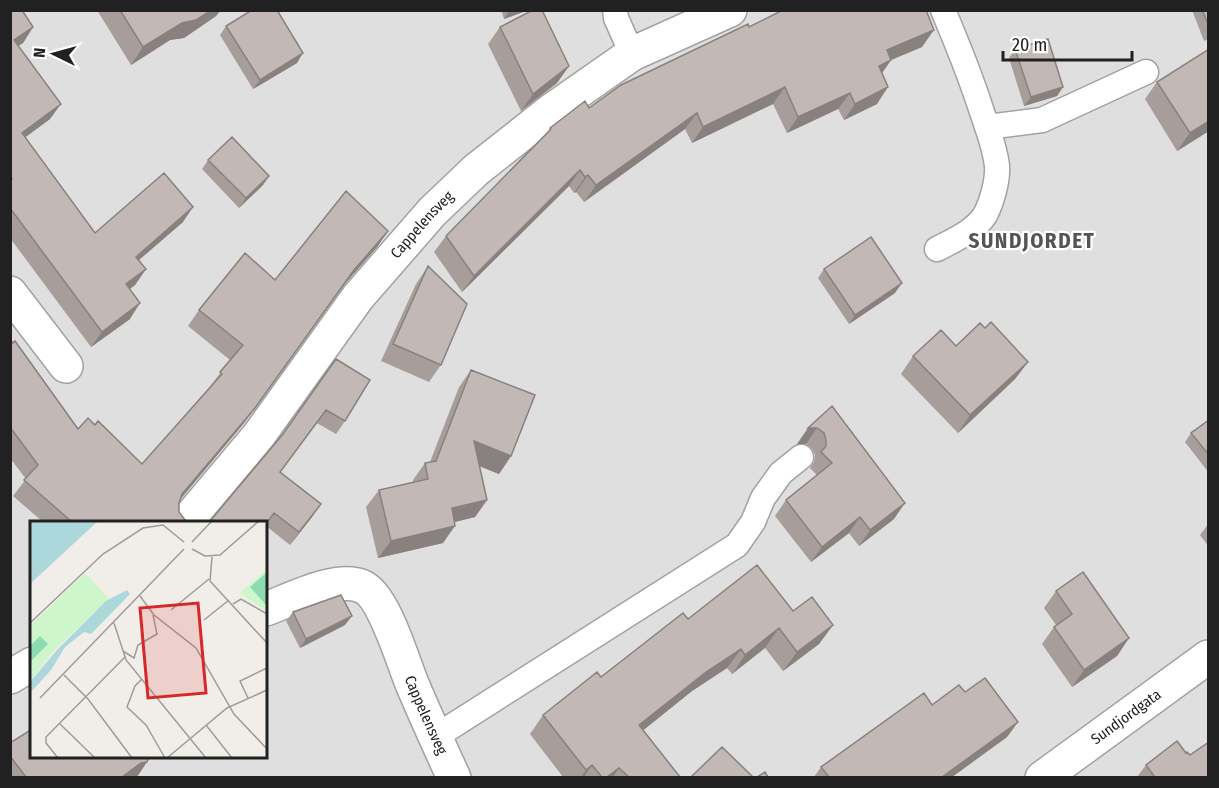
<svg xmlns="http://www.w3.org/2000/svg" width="1219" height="788" font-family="'Fira Sans Condensed',sans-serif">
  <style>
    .residential { fill: #dfdfdf; fill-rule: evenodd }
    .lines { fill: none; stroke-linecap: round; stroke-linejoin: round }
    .lane-casing { stroke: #a2a2a2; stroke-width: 27 }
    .street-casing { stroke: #a2a2a2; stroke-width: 36 }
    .lane { stroke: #fff; stroke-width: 24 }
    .street { stroke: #fff; stroke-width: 33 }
    .wall { fill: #a79e9c }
    .shaded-wall { fill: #88817f }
    .building { fill: #c2b8b5; stroke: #88817f; stroke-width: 1.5 }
    .labels { text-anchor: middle; stroke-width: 4.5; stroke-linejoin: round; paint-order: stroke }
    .street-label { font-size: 15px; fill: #212121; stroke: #fff }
    .district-label { font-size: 21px; font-weight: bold; letter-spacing: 1.5px; fill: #545454; stroke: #fff }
    .inset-road { fill: none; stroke: #9e9b99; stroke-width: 1.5 }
    .view { fill: #d62828; fill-opacity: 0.15; stroke: #d62828; stroke-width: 3 }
    .inset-edge { fill: none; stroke: #212121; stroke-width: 3 }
  </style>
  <rect width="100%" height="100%" fill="#f1ede9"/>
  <!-- residential -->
  <path class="residential" d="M10,11H1208V777H11ZM32,522H266V756H32Z"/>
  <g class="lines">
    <defs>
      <path id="lane" d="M615,10L616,18L632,54
        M987,127L1042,120L1146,72
        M937,249C954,240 975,231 985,215C992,202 998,180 997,166C995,147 987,127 981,109C970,75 957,43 943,10
        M435,737L737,545L753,522L763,498L781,473L801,457"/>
      <g id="street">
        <path d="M10,293L66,366"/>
        <path id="s1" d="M186,522L259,435L358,297L432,212L476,170L552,110L632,54L730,10"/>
        <path id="s2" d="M266,609C290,600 336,576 361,586C384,594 403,663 413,686C426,717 440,747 454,778"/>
        <path d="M10,677L32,664"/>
        <path id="s3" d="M1042,778L1208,657"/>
      </g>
    </defs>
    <!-- lane casing -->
    <use href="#lane" class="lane-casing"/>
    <!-- street casing -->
    <use href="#street" class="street-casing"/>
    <!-- lane -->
    <use href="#lane" class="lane"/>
    <!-- street -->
    <use href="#street" class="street"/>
  </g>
  <!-- wall -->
  <path class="wall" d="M10,10L33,27L23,43L18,46L50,119L25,137L95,233L183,222L139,260L146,269L135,285L130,289V319L91,347L10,238Z
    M97,10H221L216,16L184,38L170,40L131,65Z
    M501,10H529L504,19Z
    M1192,10H1209V39L1204,41Z
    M226,26L297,63L253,89L220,35Z
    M500,27L569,66L557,83L521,111L488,44Z
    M749,27L922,47L891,60L882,73L877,104L844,120L838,109L787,133L773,104L692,143L685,129L584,202L576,192L574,193L569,186L462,292L434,252L446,236L545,136L550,128Z
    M1015,49L1063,87L1057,96L1024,106L1009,58Z
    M1209,49V131L1177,151L1145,99L1157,82Z
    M208,160L269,176L263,185L239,208L202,169Z
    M388,231L377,247L343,286L244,423L180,500L179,503V512L185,520L190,522H43L13,496L26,479L10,458V339L78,429L95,425L142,464L209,388L230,360L188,326L199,310L275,280Z
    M428,266L441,365L429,382L381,361L416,284Z
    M824,269L895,293L849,324L818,278Z
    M985,328L1028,362L1015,379L958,433L901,374L913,356L956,346Z
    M336,359L345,421L336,434L317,423L280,473L312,517L290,545L266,526V522L210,521L283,434Z
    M471,370L511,456L499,474L479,466L487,500L475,517L454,522L443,543L378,558L366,507L379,490L413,482V480L425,463L430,462L459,387Z
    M832,406L894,519L859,546L849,533L811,562L775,516L786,500L817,475L810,468L814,462L815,455L812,449L806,444H797Z
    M1209,420V473L1185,442L1191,433Z
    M1209,523V547L1200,535Z
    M1056,591L1129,638L1117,656L1072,687L1042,644L1054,627L1056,625L1044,608Z
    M793,611L833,625L819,644L783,671L765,648L732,674L727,668L692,691L643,730L680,777H563L530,734L543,715L688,619Z
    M293,612L345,625L300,648L286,621Z
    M965,692L1018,722L1007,737L952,777H814L821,767L932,705Z
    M10,743L137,777H10Z
    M1186,753L1190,755L1209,777H1137L1146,765Z"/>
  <!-- shaded-wall -->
  <path class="shaded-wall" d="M211,10H221L216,16L184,38L170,40L131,65L143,47L182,23Z
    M510,10H529L504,19Z
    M33,27L23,43L10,51L14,40Z
    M934,30L922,47L891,60L880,76L867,83L887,50Z
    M303,53L297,63L253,89L260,80Z
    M569,66L557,83L521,111L533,94Z
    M785,87L773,104L692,143L703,127Z
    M888,87L877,104L844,120L855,104Z
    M1063,87L1057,96L1024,106L1031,97Z
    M850,93L838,109L787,133L798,117Z
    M61,104L50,119L11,148L22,133Z
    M697,113L685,129L584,202L596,185Z
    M1209,121V131L1177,151L1190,133Z
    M580,170L569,186L462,292L474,276Z
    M588,175L576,192L574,193L585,177Z
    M269,176L263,185L239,208L246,198Z
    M193,207L183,222L125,272L136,257Z
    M388,231L377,247L343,286L244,423L171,510L182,494L354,270Z
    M146,269L135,285L116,299L126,284Z
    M902,283L895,293L849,324L855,315Z
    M140,303L130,319L91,347L102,332Z
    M1028,362L1015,379L958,433L970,415Z
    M808,428H817L806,444H797Z
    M474,441L511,456L499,474L462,459Z
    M487,500L475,517L439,526L452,508Z
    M905,503L894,519L859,546L870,530Z
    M321,504L312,517L290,545L299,532Z
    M860,517L849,533L811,562L822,547Z
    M455,526L443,543L378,558L391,541Z
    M352,616L345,625L300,648L306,639Z
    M833,625L819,644L783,671L797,652Z
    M779,628L765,648L732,674L745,655Z
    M1129,638L1117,656L1072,687L1084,670Z
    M741,649L727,668L692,691L625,745L639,725L706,672Z
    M1018,722L1007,737L952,777H942Z
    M147,762L137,777H122L141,763Z
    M592,765L584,777H581L586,770Z
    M619,768L613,777H607Z"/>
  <!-- building -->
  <path class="building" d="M10,10H22L33,27L14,40L61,104L22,133L95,233L164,173L193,207L136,257L146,269L126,284L140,303L102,332L10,208V180L12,179L10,176Z
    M120,10H211L196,20L182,23L143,47Z
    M252,10H277L303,53L260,80L226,26Z
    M533,10H542L569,66L533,94L500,27Z
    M783,10H926L934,30L887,50L891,60L879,66L888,87L855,104L850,93L798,117L785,87L703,127L697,113L596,185L588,175L585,177L580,170L474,276L446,236L551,129L550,128L585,101L589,108L621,85L748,24L749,27Z
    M1202,10H1209V26Z
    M1048,39L1063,87L1031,97L1015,49Z
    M1209,49V121L1190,133L1157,82Z
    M232,137L269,176L246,198L208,160Z
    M346,191L388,231L354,270L255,408L182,494L179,503V512L185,520L190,522H157L155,521L154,522H72L24,480L38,465L10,427V339L13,343L15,341L78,429L88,418L95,425L98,421L142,464L222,374L220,372L243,345L199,310L245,253L275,280Z
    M871,237L902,283L855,315L824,269Z
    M428,266L467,304L441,365L393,344Z
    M991,322L1028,362L970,415L913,356L941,330L956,346L980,323L985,328Z
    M336,359L370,380L345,421L326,410L280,472L321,504L299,532L274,513L266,524V522H207L210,521L283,434Z
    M471,370L535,395L511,456L474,441L487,500L452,508L455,526L391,541L379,490L428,479L425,463L436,461Z
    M832,406L905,503L870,530L860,517L822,547L786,500L832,463L821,452L826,446V440L824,433L817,428H808Z
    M1209,420V455L1191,433Z
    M757,565L793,611L812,597L833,625L797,652L779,628L745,655L741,649L706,672L639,725L680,777H629L619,768L607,777H602L592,765L586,770L543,715L597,672L601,677L683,613L688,619Z
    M1083,572L1129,638L1084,670L1054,627L1072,614L1056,591Z
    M341,595L352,616L306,639L293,612Z
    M985,678L1018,722L942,777H829L821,767L924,693L932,705L959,685L965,692Z
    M32,729V756H149L147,762L141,763L122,777H26L10,756V743Z
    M1177,741L1186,753L1187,752L1190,755L1209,742V777H1153L1154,776L1146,765Z
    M722,747L753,777H691Z
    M765,772L768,777H757Z"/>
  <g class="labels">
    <!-- street labels -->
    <g class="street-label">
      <text dy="5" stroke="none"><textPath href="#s1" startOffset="380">Cappelensveg</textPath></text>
      <text dy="5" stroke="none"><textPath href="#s2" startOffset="246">Cappelensveg</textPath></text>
      <text dy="5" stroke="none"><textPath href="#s3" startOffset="104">Sundjordgata</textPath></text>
    </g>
    <!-- district labels -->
    <g class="district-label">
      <text x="1032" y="248">SUNDJORDET</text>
    </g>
  </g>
  <!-- overview -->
  <g transform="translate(30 521)">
    <rect width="237" height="237" fill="#f1ede9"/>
    <path d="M237,48V91L210,72ZM55,52L79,78L24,129L0,160V105Z" fill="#cdf7ca"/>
    <path d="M237,51V85L220,66ZM10,115L18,123L1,140L0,125Z" fill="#8cdbb1"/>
    <path d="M0,0H68L0,63ZM97,69L100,73L61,113L54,111L35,126L21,149L0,172V161L27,129L76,80Z" fill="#acd8dc"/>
    <path class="inset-road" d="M162,21L182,0M162,28L175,35L190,34L229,0M182,36L180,60L237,122M110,75L124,94L166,127L204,193L237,228M203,83L211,78L237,93M141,89L179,58M174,99L199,79M0,102L73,33L113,7L133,4L154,21M84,102L96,139L176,237M93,130L104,137L108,124L127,113L123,94M34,154L58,178L102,237M112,158L105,165L97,186L116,204L135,237M10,177L154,28M218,177L210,160L237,147M30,203L65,237M176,204L202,237M28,237L16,222V216L95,136M137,237L197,187L237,169"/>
    <path class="view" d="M168,82L176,172L118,177L110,87Z"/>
    <rect width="237" height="237" class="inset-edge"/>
  </g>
  <!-- border -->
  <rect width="1219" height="788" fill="none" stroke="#212121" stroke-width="24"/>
  <!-- north arrow -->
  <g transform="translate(54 54) rotate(275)" stroke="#ffffff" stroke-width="4.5" paint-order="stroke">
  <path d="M0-4.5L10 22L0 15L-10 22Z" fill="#212121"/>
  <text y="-9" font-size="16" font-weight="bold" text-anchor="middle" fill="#212121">N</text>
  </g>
  <!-- scale -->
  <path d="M1003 51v9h129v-9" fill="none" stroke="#212121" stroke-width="3"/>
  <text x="1012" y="51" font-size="18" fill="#212121" stroke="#ffffff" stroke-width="4.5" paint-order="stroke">20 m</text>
</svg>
